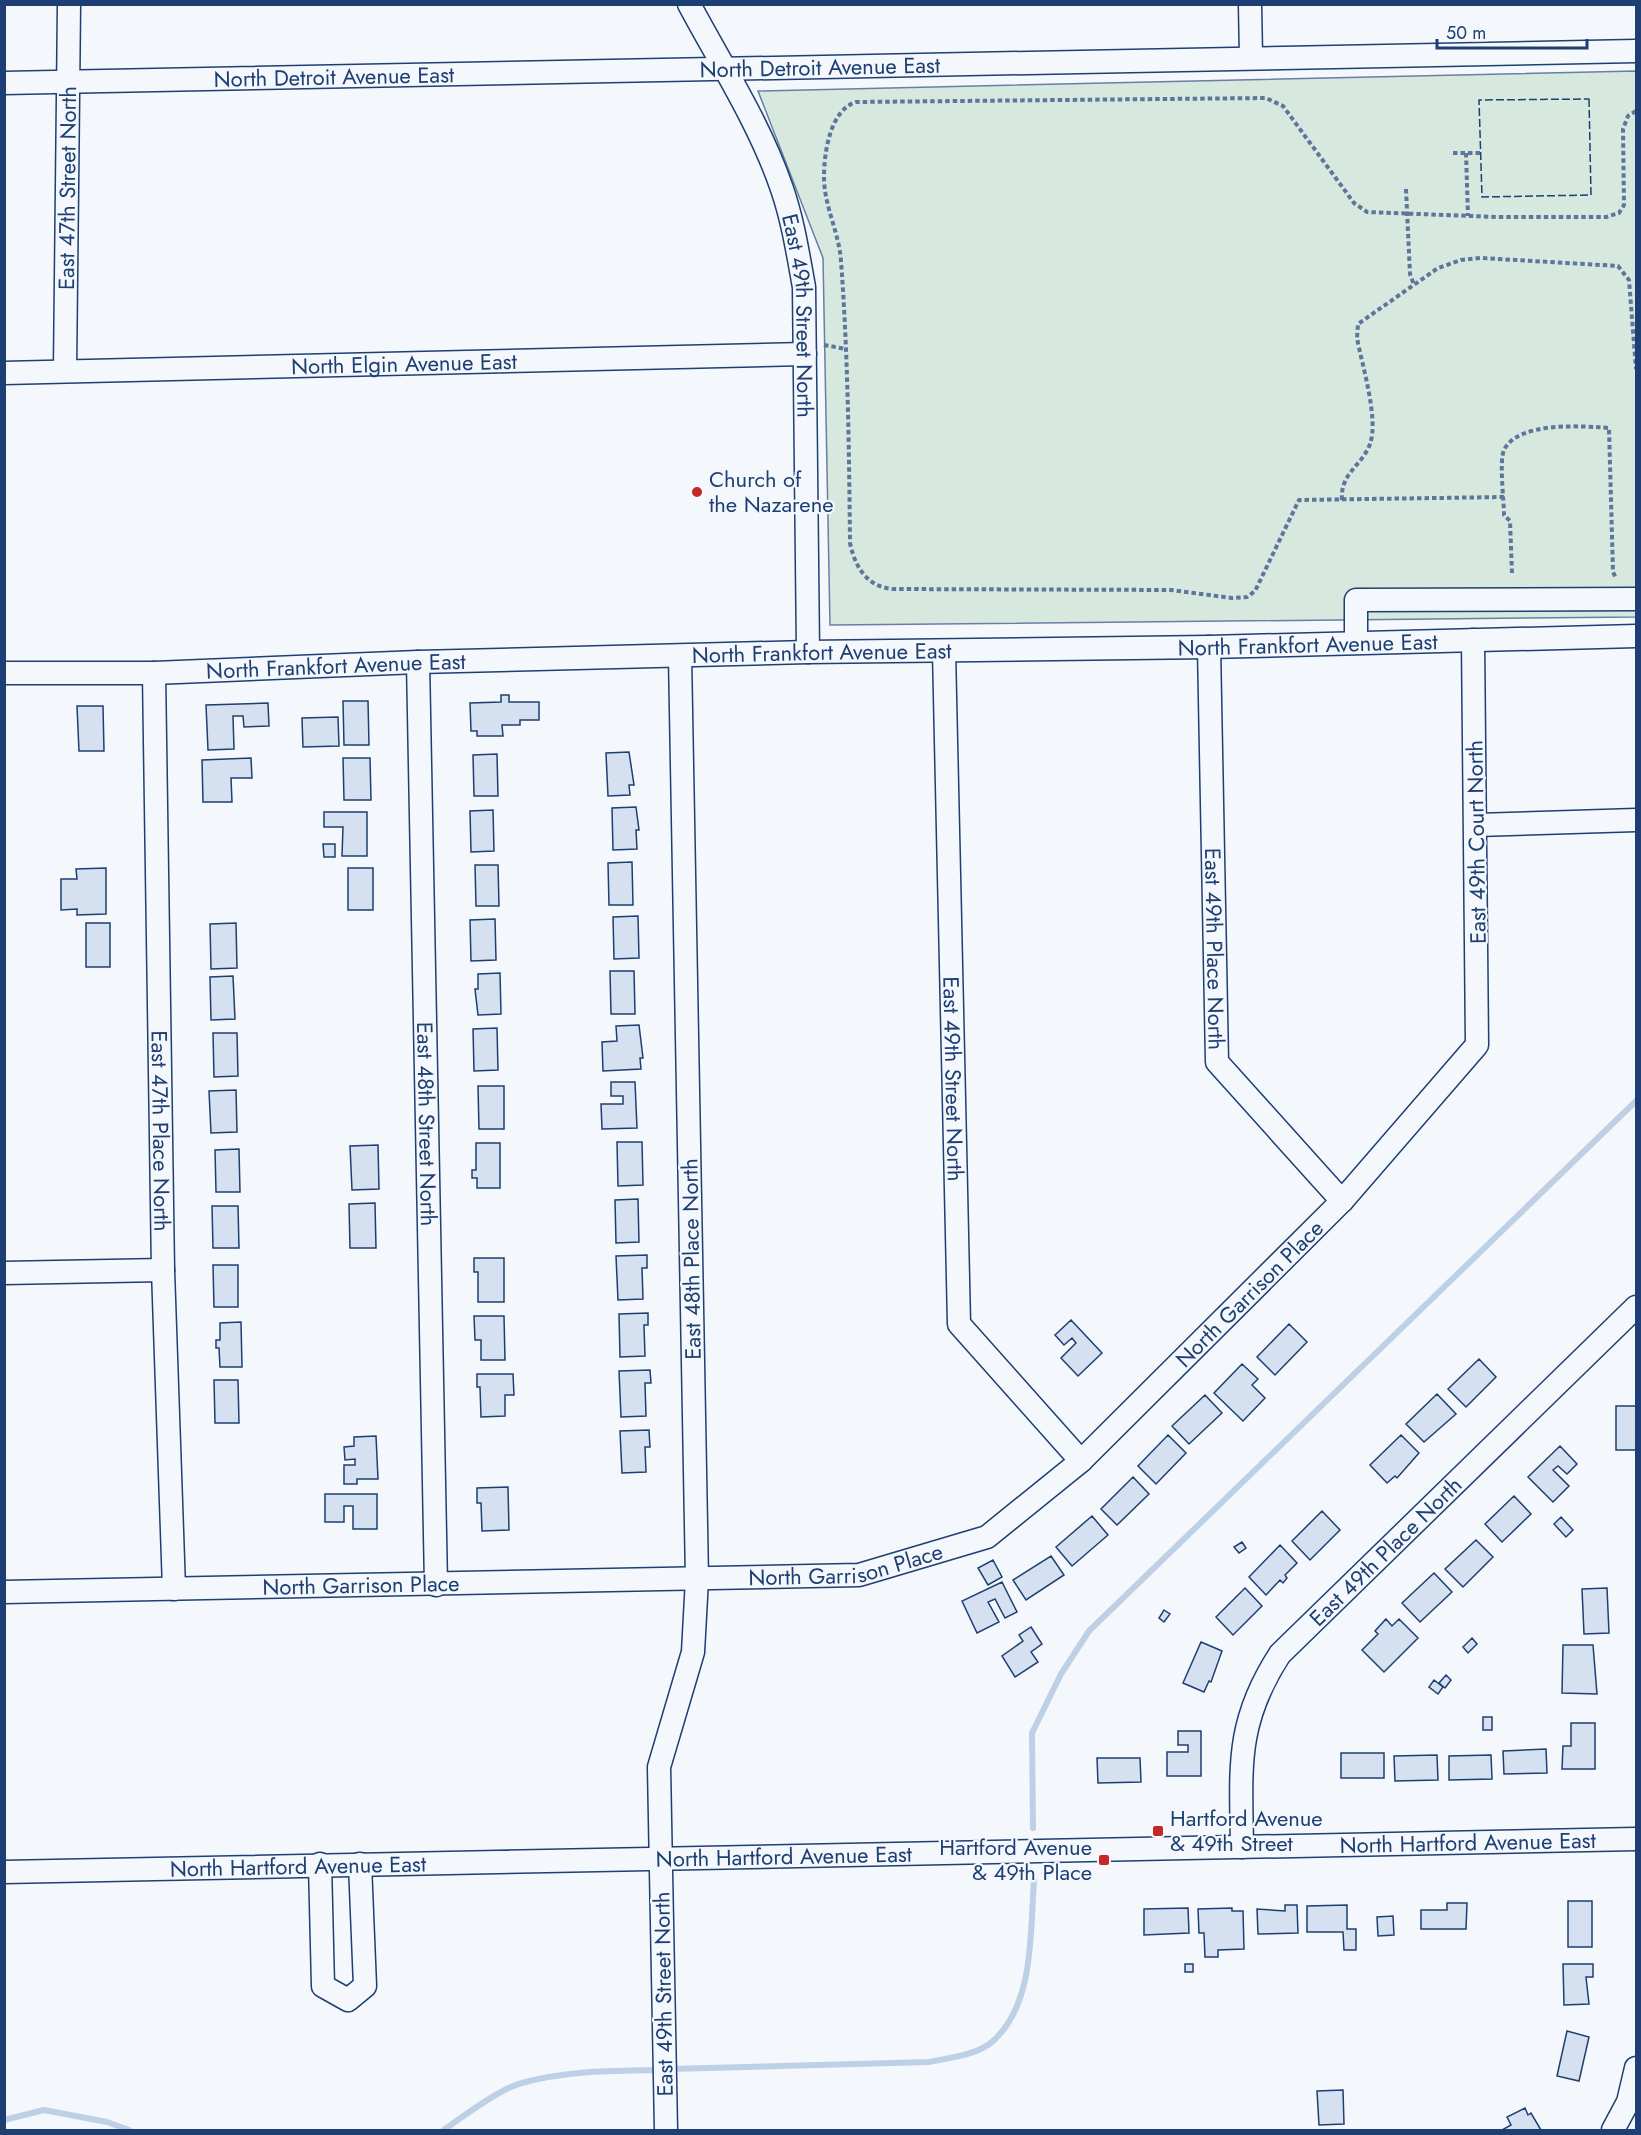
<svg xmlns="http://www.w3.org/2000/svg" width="1641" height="2135" font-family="Jost,sans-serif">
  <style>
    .green { fill: #d7e8df; stroke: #687fa3; stroke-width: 1.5 }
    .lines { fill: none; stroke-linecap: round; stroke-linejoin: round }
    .stream { stroke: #bed0e5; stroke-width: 6 }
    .building { fill: #d5e0f0; stroke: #1d3f73; stroke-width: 1.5 }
    .minor-casing { stroke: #1d3f73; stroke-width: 25 }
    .path { stroke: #5e769c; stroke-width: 4; stroke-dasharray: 4.5 3; stroke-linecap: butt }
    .minor { stroke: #f4f7fb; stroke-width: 22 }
    .fence { stroke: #1d3f73; stroke-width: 1.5; stroke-dasharray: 8 3; stroke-linecap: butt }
    .poi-dot { fill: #c62828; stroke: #f4f7fb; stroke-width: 2 }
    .labels { text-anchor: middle; stroke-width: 4.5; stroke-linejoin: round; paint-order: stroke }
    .street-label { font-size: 22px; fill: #1d3f73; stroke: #f4f7fb }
    .poi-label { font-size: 22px; fill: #1d3f73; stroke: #f4f7fb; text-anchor: start }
  </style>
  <rect width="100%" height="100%" fill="#f4f7fb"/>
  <!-- green -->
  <path class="green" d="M1636,71V617L830,625L823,258L758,91Z"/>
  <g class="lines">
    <!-- stream -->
    <path class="stream" d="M1033,1828L1032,1733L1061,1674L1089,1631L1636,1101
      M670,2069L929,2062C949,2058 978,2055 993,2041C1035,2003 1030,1932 1034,1880
      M4,2120L44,2110L107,2122L129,2130
      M444,2130C462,2117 501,2088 522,2083C567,2070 614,2071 660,2070"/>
  </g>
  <!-- building -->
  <path class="building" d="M501,695H509V702H539V720H520V725H502L503,736H477V731H471L470,703L501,702Z
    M343,701H368L369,745H344Z
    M268,703L269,726L244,727L243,716H233L234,749L208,750L206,705Z
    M77,706H103L104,751H79Z
    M338,717L339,746L303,747L302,718Z
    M629,752L634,785H629L630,795L608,796L606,753Z
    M497,754L498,796H474L473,755Z
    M251,758L252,778H231L232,802H203L202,760Z
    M343,758H370L371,800H344Z
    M636,807L639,830H636L637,849L613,850L612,808Z
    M493,810L494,851L471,852L470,811Z
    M324,812H367V856H342L343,827H324Z
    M323,844H335V857H324Z
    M632,862L633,905H609L608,863Z
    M475,865H498L499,906H476Z
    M106,868V914L77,915V909L61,910V879H77L76,869Z
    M348,868H373V910H348Z
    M638,916L639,958L614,959L613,917Z
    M495,919L496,960L471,961L470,920Z
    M86,923H110V967H86Z
    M236,923L237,968L211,969L210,924Z
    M610,971H634L635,1014H611Z
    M500,973L501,1014L478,1015L475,989H478V974Z
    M233,976L235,1019L211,1020L210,977Z
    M639,1025L643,1058H640L641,1069L603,1071L602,1042L617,1041L616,1026Z
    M497,1028L498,1070L474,1071L473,1029Z
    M213,1033H237L238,1076L214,1077Z
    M611,1082H635L637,1128L602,1129L601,1104H623V1096H611Z
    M478,1086H504V1129H479Z
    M236,1090L237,1132L211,1133L209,1091Z
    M617,1142H642L643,1185L618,1186Z
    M476,1143H500V1188H477V1178H472V1170H476Z
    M378,1145L379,1189L352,1190L350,1146Z
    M239,1149L240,1192H216L215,1150Z
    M638,1199L639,1242L616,1243L615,1200Z
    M375,1203L376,1248H350L349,1204Z
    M212,1206H238L239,1248H213Z
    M647,1255V1268H642L643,1299L618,1300L616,1256Z
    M474,1258H504V1302H478V1272H474Z
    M213,1265H238V1307H214Z
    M648,1313V1325H644L645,1356L620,1357L619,1314Z
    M474,1316H504L505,1360H481V1340H475Z
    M1071,1320L1102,1353L1078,1376L1061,1358L1076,1343L1072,1338L1064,1345L1055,1335Z
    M241,1322L242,1367H220L219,1348H216V1340H220V1323Z
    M1289,1324L1307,1342L1275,1375L1257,1357Z
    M1479,1359L1496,1377L1466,1407L1448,1389Z
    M1242,1364L1258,1379L1252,1385L1265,1398L1243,1421L1214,1393Z
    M650,1370L651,1383H645L646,1416L621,1417L619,1371Z
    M477,1374H513L514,1395H505V1416L481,1417L480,1387H477Z
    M214,1380H238L239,1423H215Z
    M1437,1394L1456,1414L1424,1442L1406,1424Z
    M1205,1395L1222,1413L1189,1444L1172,1426Z
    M1616,1406H1636V1450H1616Z
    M649,1430L650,1447H645L646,1472L622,1473L620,1431Z
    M1168,1435L1186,1453L1156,1484L1138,1466Z
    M1401,1435L1419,1453L1397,1478L1395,1476L1387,1483L1370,1465Z
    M376,1436L378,1479H357V1484H344V1465H355V1459L345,1460L344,1447L354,1446V1437Z
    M1560,1446L1577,1464L1567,1474L1558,1466L1553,1470L1569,1486L1553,1502L1528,1477Z
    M1133,1477L1149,1494L1117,1525L1101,1509Z
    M508,1487L509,1530L482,1531L481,1503H477V1488Z
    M325,1494H377V1529H353V1506H344V1522H325Z
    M1514,1496L1531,1514L1502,1542L1485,1524Z
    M1322,1511L1340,1530L1310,1560L1292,1541Z
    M1092,1516L1108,1535L1072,1566L1056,1547Z
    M1561,1517L1573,1530L1566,1537L1554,1524Z
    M1476,1540L1493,1557L1463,1587L1445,1569Z
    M1242,1542L1246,1548L1239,1553L1234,1547Z
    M1280,1545L1297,1563L1285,1575L1287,1578L1283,1583L1280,1580L1266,1595L1249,1577Z
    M1051,1556L1064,1575L1026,1600L1013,1580Z
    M993,1560L1002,1577L988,1585L978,1568Z
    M1434,1573L1452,1592L1420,1622L1402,1603Z
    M1002,1582L1017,1612L1005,1618L995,1599L988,1602L999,1622L977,1633L962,1601Z
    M1245,1588L1262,1606L1233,1635L1216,1617Z
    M1607,1588L1609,1633L1584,1634L1582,1589Z
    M1164,1610L1170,1614L1164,1622L1159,1618Z
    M1386,1619L1392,1626L1399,1619L1418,1638L1384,1672L1362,1650L1378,1634L1375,1631Z
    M1031,1627L1042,1644L1031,1652L1038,1662L1015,1677L1002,1656L1023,1641L1019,1635Z
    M1472,1638L1477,1644L1468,1653L1463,1647Z
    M1201,1642L1222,1651L1211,1682L1209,1681L1204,1692L1183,1683Z
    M1563,1645H1593L1597,1694L1562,1693Z
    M1446,1675L1451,1680L1445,1688L1439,1683Z
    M1434,1680L1443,1687L1438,1694L1429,1687Z
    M1483,1717H1492V1730H1483Z
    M1571,1723H1595V1769H1562L1563,1746H1571Z
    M1178,1731H1201V1776H1167V1752H1188V1745H1178Z
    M1546,1749L1547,1773L1504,1774L1503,1751Z
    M1341,1753H1384V1778H1341Z
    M1437,1755L1438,1780L1395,1781L1394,1756Z
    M1491,1755L1492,1779L1449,1780V1756Z
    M1097,1758H1140L1141,1782L1098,1783Z
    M1568,1901H1592V1947H1568Z
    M1447,1903H1467L1466,1929H1421V1910H1447Z
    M1285,1905H1297L1298,1933L1258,1934L1257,1909L1285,1911Z
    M1347,1905V1929H1356V1950H1344L1343,1932H1307V1906Z
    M1188,1908L1189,1933L1144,1935V1909Z
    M1232,1908V1911H1243L1244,1949L1218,1950V1957H1205L1204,1933H1199L1198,1909Z
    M1393,1916L1394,1935L1378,1936L1377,1917Z
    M1185,1964H1193V1972H1185Z
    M1563,1964H1593V1977H1586L1589,2004L1564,2005Z
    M1567,2031L1589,2037L1579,2081L1557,2076Z
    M1343,2090L1344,2124L1319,2125L1317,2091Z
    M1525,2108L1528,2115L1531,2113L1541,2130H1502L1511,2125L1507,2117Z"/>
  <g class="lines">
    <defs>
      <g id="minor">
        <path id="s1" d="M689,4C721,64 760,124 782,189C793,221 798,254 804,287L808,652"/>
        <path d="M1250,4L1251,57"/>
        <path id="s2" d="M4,83L1636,51"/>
        <path id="s3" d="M65,371L69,4"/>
        <path id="s4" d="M4,373L805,354"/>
        <path d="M1356,642V600L1636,599"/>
        <path id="s5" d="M1209,647L1217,1062L1342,1201"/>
        <path id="s6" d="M944,651L959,1324L1081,1461"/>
        <path id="s7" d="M418,662L436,1585"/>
        <path id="s8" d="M4,673H154L418,662L808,652L1209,647L1636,636"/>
        <path id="s9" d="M154,673L163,1270L174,1589"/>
        <path d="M1477,825L1636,820"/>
        <path d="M4,1273L163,1270"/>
        <path id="s10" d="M4,1592L859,1575L987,1537L1081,1461L1342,1201L1477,1045L1473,640"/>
        <path id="s11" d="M1242,1847C1241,1768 1235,1723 1280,1654L1636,1307"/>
        <path d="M320,1864L323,1986L348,2000L365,1986L360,1864"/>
        <path id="s12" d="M4,1872L1636,1839"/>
        <path d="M666,2130L659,1767L693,1652L697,1579L680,656"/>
        <path d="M1613,2130L1628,2102L1636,2068"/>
      </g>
    </defs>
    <!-- minor casing -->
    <use href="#minor" class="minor-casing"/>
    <!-- path -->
    <path class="path" d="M1453,153H1480
      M1466,153L1468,216
      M1406,189L1410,274L1414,285
      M824,345L846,349
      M1504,497L1299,500L1255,591L1247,597L1232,598L1171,590L893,589C867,587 855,567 850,543C849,449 848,355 841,261C839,232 824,206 824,177C824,153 830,110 856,102L1266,98L1283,106L1354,203L1367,212L1498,217H1606L1619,213L1624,205L1623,129L1628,116L1636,111
      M1342,500C1340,473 1362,466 1370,444C1379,419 1362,365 1357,338L1358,324L1438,268L1461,260L1481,258L1618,266L1629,280L1636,369
      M1512,573L1510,521L1504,515C1504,501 1499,461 1504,450C1518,421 1583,426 1609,428L1613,572L1616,578"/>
    <!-- minor -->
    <use href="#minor" class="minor"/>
    <!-- fence -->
    <path class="fence" d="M1589,99L1591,195L1482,197L1479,100Z"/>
  </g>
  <!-- markers -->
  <g class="poi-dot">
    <circle cx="697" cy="492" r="6"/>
    <rect x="1152" y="1825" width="12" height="12" rx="3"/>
    <rect x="1098" y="1854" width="12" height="12" rx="3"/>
  </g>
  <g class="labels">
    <!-- street labels -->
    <g class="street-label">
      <text dy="8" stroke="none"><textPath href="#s2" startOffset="816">North Detroit Avenue East</textPath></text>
      <text dy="8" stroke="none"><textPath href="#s2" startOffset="330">North Detroit Avenue East</textPath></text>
      <text dy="8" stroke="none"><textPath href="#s3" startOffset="183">East 47th Street North</textPath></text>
      <text dy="8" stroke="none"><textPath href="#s1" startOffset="336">East 49th Street North</textPath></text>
      <text dy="8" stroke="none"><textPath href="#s4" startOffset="400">North Elgin Avenue East</textPath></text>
      <text dy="8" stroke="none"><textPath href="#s8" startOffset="1304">North Frankfort Avenue East</textPath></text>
      <text dy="8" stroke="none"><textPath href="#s8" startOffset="818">North Frankfort Avenue East</textPath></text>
      <text dy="8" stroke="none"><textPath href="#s8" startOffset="332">North Frankfort Avenue East</textPath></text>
      <text transform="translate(1476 842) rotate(-91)" y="8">East 49th Court North</text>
      <text dy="8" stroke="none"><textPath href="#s5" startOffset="302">East 49th Place North</textPath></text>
      <text dy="8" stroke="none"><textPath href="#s6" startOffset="428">East 49th Street North</textPath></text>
      <text dy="8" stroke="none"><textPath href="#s7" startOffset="462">East 48th Street North</textPath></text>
      <text dy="8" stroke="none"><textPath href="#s9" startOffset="458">East 47th Place North</textPath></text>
      <text transform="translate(691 1259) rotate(-91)" y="8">East 48th Place North</text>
      <text dy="8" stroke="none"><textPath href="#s10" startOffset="1347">North Garrison Place</textPath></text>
      <text dy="8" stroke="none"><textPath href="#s11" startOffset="348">East 49th Place North</textPath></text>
      <text dy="8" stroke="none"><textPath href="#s10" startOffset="843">North Garrison Place</textPath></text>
      <text dy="8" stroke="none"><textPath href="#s10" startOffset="357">North Garrison Place</textPath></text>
      <text dy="8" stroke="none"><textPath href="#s12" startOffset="1464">North Hartford Avenue East</textPath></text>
      <text dy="8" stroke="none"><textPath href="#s12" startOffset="780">North Hartford Avenue East</textPath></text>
      <text dy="8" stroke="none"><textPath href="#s12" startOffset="294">North Hartford Avenue East</textPath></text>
      <text transform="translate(663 1994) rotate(-91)" y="8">East 49th Street North</text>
    </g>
    <!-- poi labels -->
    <g class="poi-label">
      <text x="709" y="487">Church of<tspan x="709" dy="25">the Nazarene</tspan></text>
      <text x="1170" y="1826">Hartford Avenue<tspan x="1170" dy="25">&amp; 49th Street</tspan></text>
      <text x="1092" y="1855" text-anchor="end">Hartford Avenue<tspan x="1092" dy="25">&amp; 49th Place</tspan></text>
    </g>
  </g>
  <!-- border -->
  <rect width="1641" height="2135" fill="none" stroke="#1d3f73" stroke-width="12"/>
  <!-- scale -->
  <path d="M1437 39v9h150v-9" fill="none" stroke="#1d3f73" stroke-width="3"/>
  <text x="1446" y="39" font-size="18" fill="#1d3f73" stroke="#f4f7fb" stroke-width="4.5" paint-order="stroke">50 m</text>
</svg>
